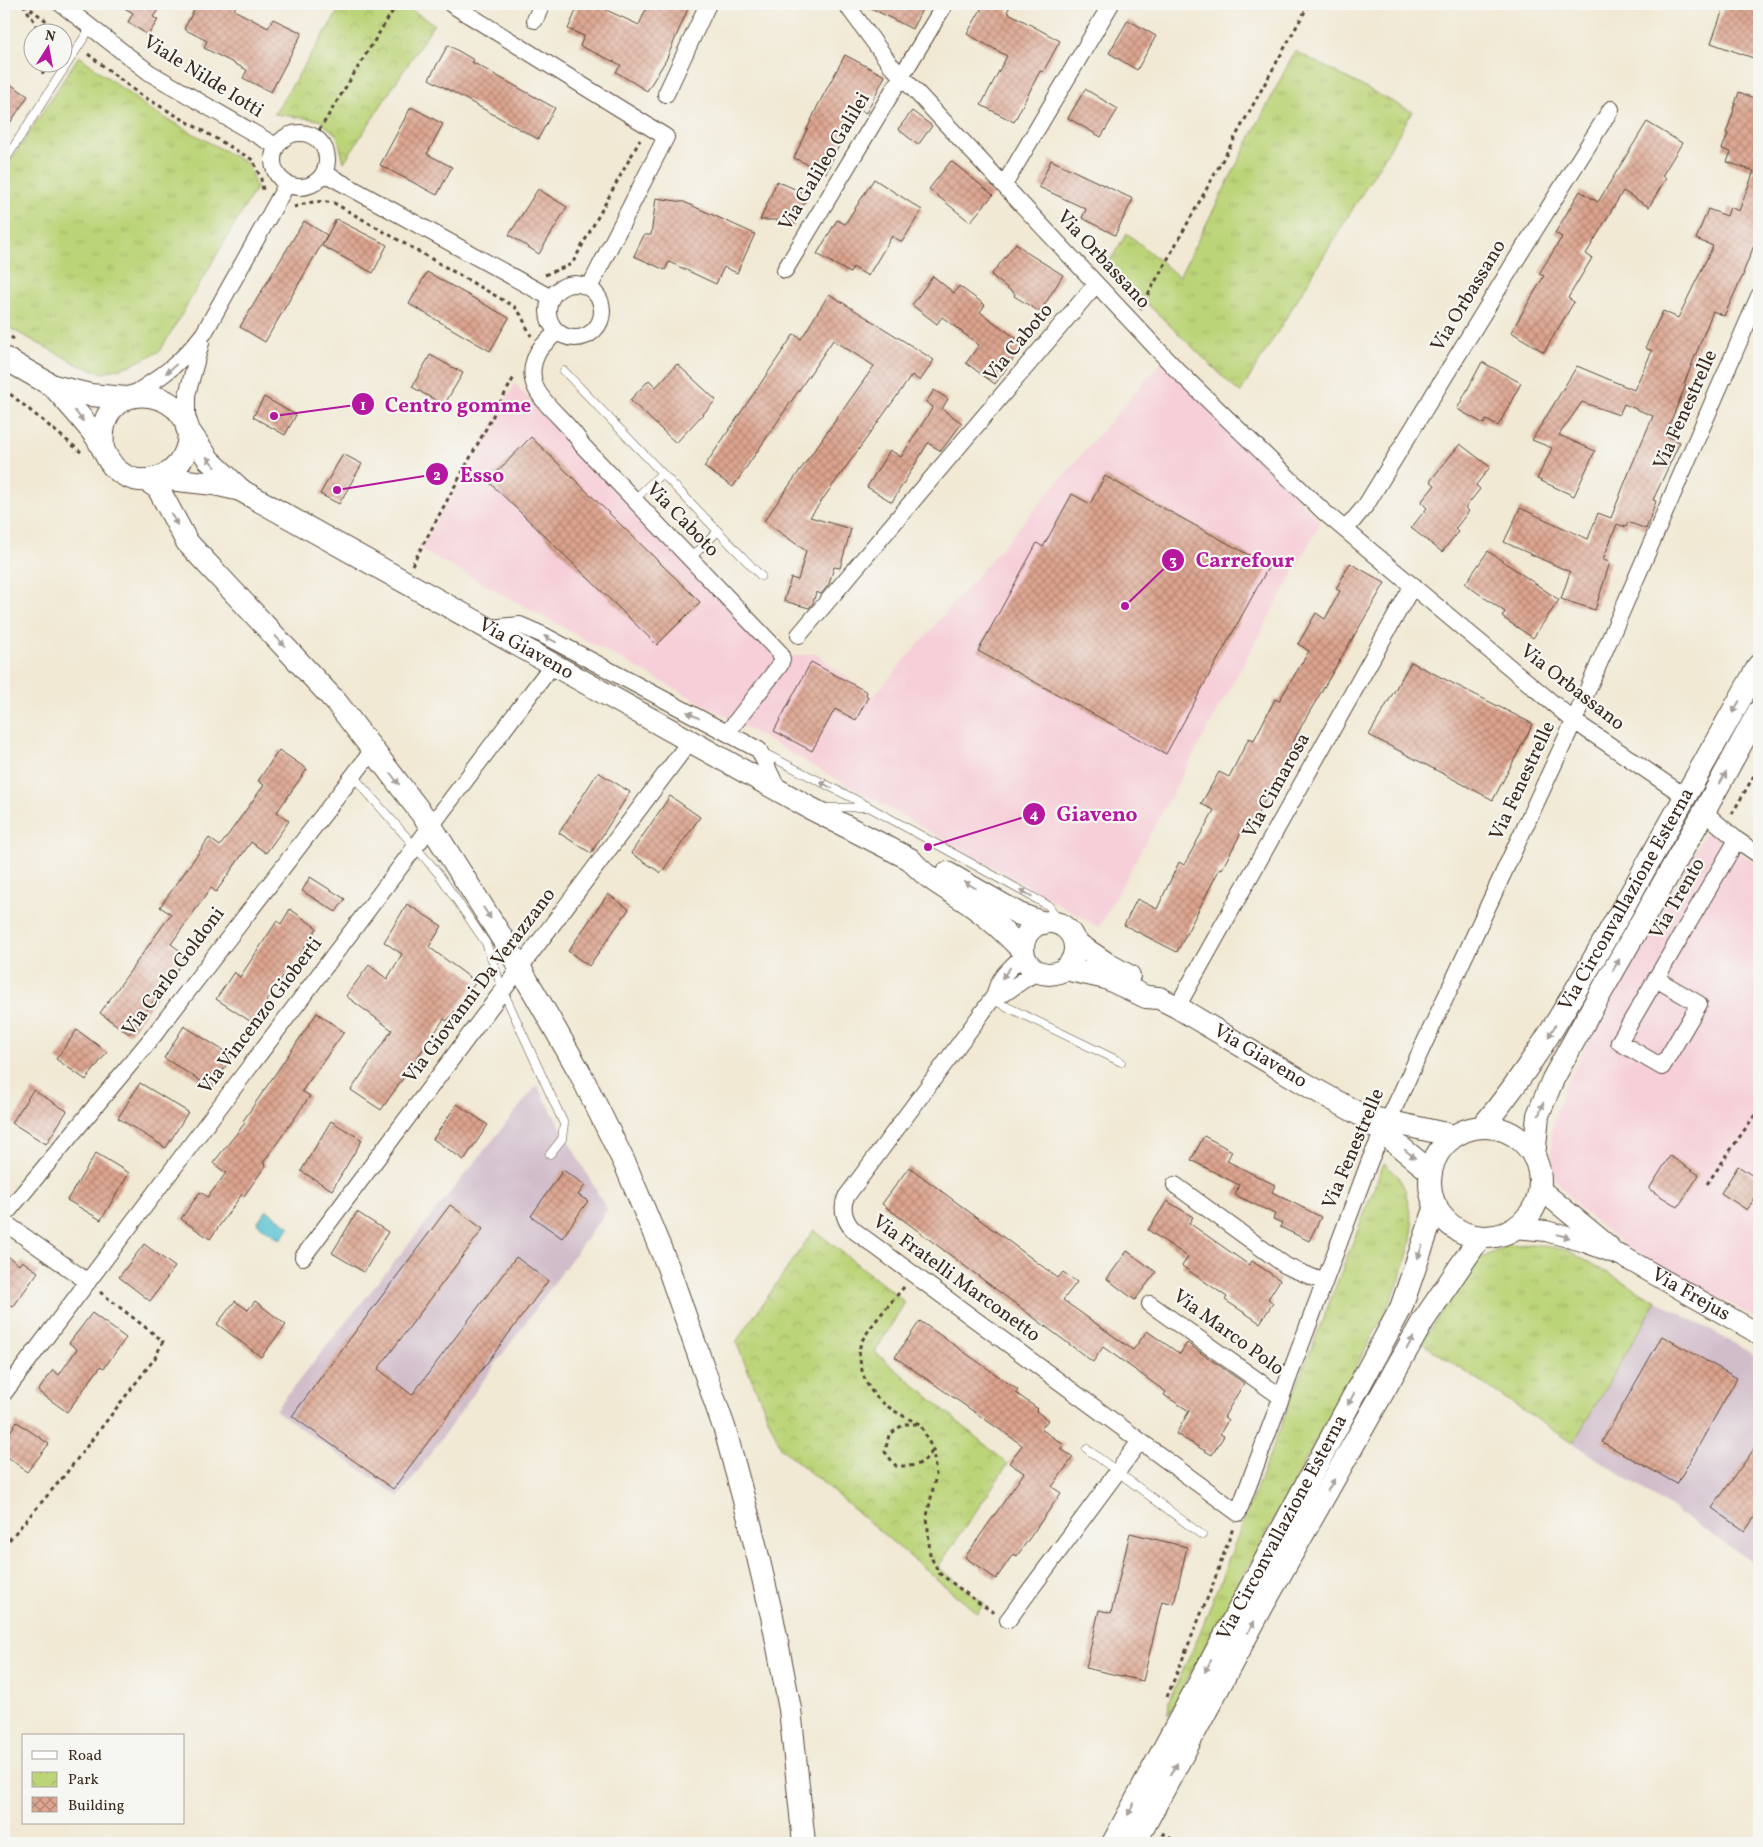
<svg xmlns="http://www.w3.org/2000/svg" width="1763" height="1847" font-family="Vollkorn,serif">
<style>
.built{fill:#f6cfd8}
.industrial{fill:#d1bdca}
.grass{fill:url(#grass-tufts);stroke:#7c7f4b}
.park{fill:url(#park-crowns);stroke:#7c7f4b}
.water{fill:#57c2d2;stroke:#497678}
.building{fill:url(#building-cross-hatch)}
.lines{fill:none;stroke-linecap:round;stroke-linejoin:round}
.service-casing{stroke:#564739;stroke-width:9}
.minor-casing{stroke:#564739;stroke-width:18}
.tertiary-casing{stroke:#564739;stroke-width:22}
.secondary-casing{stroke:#564739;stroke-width:24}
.path{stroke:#564739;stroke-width:3;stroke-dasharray:4 4;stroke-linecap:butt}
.service{stroke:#fff;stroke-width:8}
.minor{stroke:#fff;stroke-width:16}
.tertiary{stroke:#fff;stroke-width:20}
.secondary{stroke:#fff;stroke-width:22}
.oneway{fill:#a79f9a}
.labels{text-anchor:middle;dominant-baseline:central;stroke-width:4.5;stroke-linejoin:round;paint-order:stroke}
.street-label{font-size:20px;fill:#3b2a1e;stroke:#f6f6f2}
.leader{fill:none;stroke:#b5179e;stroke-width:2}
.callout-dot{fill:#b5179e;stroke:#f6f6f2;stroke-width:2}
.mark-label{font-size:15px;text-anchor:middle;font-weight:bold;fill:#fff}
.callout-label{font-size:21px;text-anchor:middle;font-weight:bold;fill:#b5179e;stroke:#f6f6f2;stroke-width:4.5;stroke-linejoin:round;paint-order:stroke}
</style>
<defs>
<pattern id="grass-tufts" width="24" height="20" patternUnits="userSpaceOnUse" patternTransform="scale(1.25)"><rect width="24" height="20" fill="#bcd478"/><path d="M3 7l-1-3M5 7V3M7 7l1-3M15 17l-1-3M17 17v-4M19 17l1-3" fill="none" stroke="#a2b667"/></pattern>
<pattern id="park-crowns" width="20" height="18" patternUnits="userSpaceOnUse" patternTransform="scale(1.25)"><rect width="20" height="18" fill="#bcd478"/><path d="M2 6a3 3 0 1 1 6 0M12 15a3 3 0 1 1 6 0" fill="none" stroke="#a2b667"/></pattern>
<pattern id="building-cross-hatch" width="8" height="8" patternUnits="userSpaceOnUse" patternTransform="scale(1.25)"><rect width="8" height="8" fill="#dda48f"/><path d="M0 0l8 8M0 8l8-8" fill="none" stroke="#b48674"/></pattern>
</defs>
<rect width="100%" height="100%" fill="#f6f6f2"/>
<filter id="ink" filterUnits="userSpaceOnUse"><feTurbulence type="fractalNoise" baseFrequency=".02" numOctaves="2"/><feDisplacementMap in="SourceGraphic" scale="10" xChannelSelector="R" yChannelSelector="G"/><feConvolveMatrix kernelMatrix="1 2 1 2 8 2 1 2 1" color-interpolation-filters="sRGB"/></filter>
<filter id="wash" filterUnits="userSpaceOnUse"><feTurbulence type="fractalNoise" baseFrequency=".0096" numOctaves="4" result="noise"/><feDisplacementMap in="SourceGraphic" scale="20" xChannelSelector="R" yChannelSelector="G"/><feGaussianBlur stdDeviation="1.12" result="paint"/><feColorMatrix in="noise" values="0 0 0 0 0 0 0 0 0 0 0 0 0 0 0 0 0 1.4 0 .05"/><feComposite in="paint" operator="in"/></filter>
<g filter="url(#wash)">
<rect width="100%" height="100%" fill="#f1e9d4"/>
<path class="built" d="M1162,361L1321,522L1099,927L734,721L420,549L515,384L560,432L634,500L782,658L815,653L873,697Z
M1707,830L1759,866V1320L1626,1246L1581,1210L1555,1179L1551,1152L1553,1121L1564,1088L1601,1018Z"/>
<path class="industrial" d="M537,1085L607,1210L399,1497L275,1410Z
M1657,1301L1759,1357V1566L1573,1443Z"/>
<path class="grass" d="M1295,51L1412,112L1240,393L1107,265L1127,233L1179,277Z
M79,56L149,109L248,164L256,188L160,351L131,365L103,373L79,365L4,325V171Z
M1384,1163L1399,1177L1405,1190L1413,1226L1410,1246L1401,1277L1384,1315L1168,1716L1169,1700L1197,1640Z
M1532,1244L1567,1250L1657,1301L1573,1443L1422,1343L1446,1304L1480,1259L1506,1246Z"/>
<path class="park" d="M343,4H401L434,24L344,162L337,135L319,120L274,114Z
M814,1230L905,1302L875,1352L1008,1464L938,1567L985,1604L977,1613L781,1448L736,1342Z"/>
<path class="water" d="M267,1210L290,1227L280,1240L257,1223Z"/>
<g id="blocks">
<path class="building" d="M118,4H162L153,17L158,20L148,35L128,22L133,13Z
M197,4H237L234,10L268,28L273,19L302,33L271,92L243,78L247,70L204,48L207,41L184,29Z
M579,4H593L639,25L648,4H690L666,60L647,91L616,72L621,65L580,46L584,36L568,29Z
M863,4H925L912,29Z
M984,4H1011L1007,12L1060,41L1043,72L1040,71L1014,122L981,105L1007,56L967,34Z
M1725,4H1759V60L1711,43Z
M1128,20L1156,36L1137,70L1109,53Z
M448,45L474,60L472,62L555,108L538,139L429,79Z
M845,55L885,76L866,113L860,110L853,123L850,122L826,173L794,158L818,105Z
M4,80L28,96L4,132Z
M1085,89L1118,109L1101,137L1068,118Z
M1739,92L1759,100V233L1743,273H1744L1724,316L1713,311L1684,384L1686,385L1665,435L1680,442L1653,500L1656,501L1646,529L1628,522L1626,527L1617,524L1603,560L1610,562L1595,610L1561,599L1570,572L1504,542L1520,508L1588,539L1598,513L1611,518L1631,467L1653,416L1624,404L1619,415L1582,402L1559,435L1595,451L1574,496L1537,479L1552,448L1532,440L1577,366L1634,390L1652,351L1645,348L1663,311L1678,318L1713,246L1696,239L1708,209L1727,216L1730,207L1739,211L1754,171L1727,162L1731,152L1722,149L1728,134L1726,133L1734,110L1733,109Z
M411,107L443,124L427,154L452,167L437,195L380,165Z
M912,111L932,126L918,145L898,129Z
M1647,122L1682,143L1662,176L1666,178L1649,207L1623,191L1586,254L1592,258L1568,298L1574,302L1544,352L1511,332L1544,276L1539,274L1562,237L1555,233L1580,191L1598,202Z
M1051,160L1133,199L1115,235L1082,218L1086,209L1039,187Z
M951,161L993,195L970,222L929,189Z
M874,179L922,210L902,242L892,236L868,276L853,267L850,273L817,254L837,220L845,224Z
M777,181L808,195L793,227L779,220H760Z
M538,189L567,207L539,254L509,235Z
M656,198L684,202L755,234L737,273L724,267L716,284L669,262L665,270L634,256L644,235H651Z
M336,219L387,245L373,273L322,246Z
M304,221L327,235L265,342L240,327Z
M1016,243L1029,254L1063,275L1040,312L1014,296L1015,294L991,275Z
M427,272L509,318L490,351L409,304Z
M933,276L954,293L959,286L985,305L980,312L1024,344L995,384L966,363L979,345L942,317L937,324L912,305Z
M829,294L934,360L920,381L912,375L810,517L851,529L840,568L834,567L829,584L821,594L816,592L813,603L809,608L784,601L791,578L798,580L806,551L764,521L874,366L833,340L733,487L704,467L794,334L801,339Z
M430,355L463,373L444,405L412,387Z
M1482,362L1521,383L1498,426L1486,420L1484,424L1457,409Z
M677,364L716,400L676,443L630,400L649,380L656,387Z
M934,390L948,399L942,409L962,423L941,451L928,443L892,502L867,487L890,450L901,457L933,407L926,402Z
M264,397L296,415L285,435L253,417Z
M531,437L700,602L657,645L488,481Z
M1460,444L1490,467L1476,485L1480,489L1465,508L1469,511L1455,529L1458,532L1442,552L1411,528L1427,508L1421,502L1435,485L1430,481Z
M343,454L362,464L339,504L320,494Z
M1105,476L1269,566L1166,754L978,651L1037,543L1043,547L1072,494L1090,504Z
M1488,551L1559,600L1533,638L1502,617L1505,612L1465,584Z
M1350,563L1385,583L1303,723L1286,757L1288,758L1249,830L1244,827L1222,869L1220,868L1177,952L1124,925L1137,899L1157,909L1179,862L1184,865L1214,810L1201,804L1219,772L1229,777L1249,738L1254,740L1275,699L1279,701L1309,651L1298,644L1316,613L1325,619L1340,591L1336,589Z
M811,662L867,692L866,695L868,697L856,720L835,709L812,751L774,731Z
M1411,662L1533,724L1493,800L1369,735Z
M279,750L307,769L277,812L289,821L266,853L251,842L216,892L211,888L171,944L187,956L129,1034L100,1013L171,914L160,907L209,838L220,846L264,785L258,781Z
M598,772L630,792L591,853L559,833Z
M670,796L700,817L661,873L631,853Z
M310,877L345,899L336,912L302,891Z
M608,894L629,909L589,966L568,951Z
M407,904L442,926L429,947L476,982L447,1021L444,1019L381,1110L351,1090L392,1030L346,996L369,965L387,979L402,954L384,942Z
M290,909L317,928L285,977L283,976L253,1023L216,999L234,972L240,977L277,921L281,924Z
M317,1013L344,1032L302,1091L310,1096L263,1163L266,1165L244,1196L242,1194L210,1239L181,1219L200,1192L208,1197L226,1173L213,1163L245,1123L243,1121Z
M184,1026L232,1056L212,1088L164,1058Z
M77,1030L107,1052L86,1080L56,1059Z
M140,1083L188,1112L166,1148L118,1118Z
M33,1090L67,1111L46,1144L12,1123Z
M457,1104L488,1125L464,1160L433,1139Z
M331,1121L362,1140L332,1190L301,1171Z
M1204,1136L1232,1151L1227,1161L1275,1185L1272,1192L1321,1217L1309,1241L1280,1227L1282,1223L1273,1219L1275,1214L1235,1195L1239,1185L1191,1160Z
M96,1153L129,1173L101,1220L67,1200Z
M1670,1156L1699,1175L1678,1207L1649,1189Z
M1738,1166L1759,1180V1192L1747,1210L1721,1193Z
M909,1167L1058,1278L1063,1272L1077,1282L1063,1300L1133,1350L1147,1331L1180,1354L1187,1343L1244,1383L1224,1417L1228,1420L1220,1434L1224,1436L1212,1455L1176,1434L1189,1411L1164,1395L1166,1392L1103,1347L1093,1362L882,1204Z
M563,1170L585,1185L578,1195L588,1201L562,1238L531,1216Z
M1167,1201L1193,1217L1189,1223L1249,1265L1252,1261L1280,1280L1268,1299L1273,1303L1260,1323L1225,1300L1227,1297L1182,1266L1188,1257L1148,1230Z
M450,1205L483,1229L378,1369L412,1395L516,1257L548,1281L393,1489L292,1416Z
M357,1212L388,1232L364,1272L332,1253Z
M144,1244L175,1267L150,1301L119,1277Z
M1127,1251L1156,1272L1135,1300L1107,1279Z
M4,1253L19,1265L22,1261L38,1272L13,1307L4,1300Z
M235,1301L248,1310L255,1301L286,1325L261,1357L217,1324Z
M92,1313L126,1338L104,1368L101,1366L67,1412L38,1391L53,1370L59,1375L77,1349L69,1343Z
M920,1321L1018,1390L1016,1393L1038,1409L1036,1411L1048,1420L1041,1429L1064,1445L1061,1449L1073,1457L1052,1487L1061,1493L1017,1556L1013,1554L996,1579L965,1557L1024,1473L1009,1463L1022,1445L895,1357Z
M1662,1336L1737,1378L1677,1484L1602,1442Z
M17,1422L49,1444L27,1472L4,1454V1440Z
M1759,1442V1511L1745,1531L1712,1508Z
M1130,1533L1187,1547L1174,1604L1162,1601L1143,1681L1086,1668L1099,1610L1111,1613Z"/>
</g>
</g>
<g filter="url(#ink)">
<use href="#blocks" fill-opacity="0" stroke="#564739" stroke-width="1"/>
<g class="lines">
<g class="service-casing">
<path id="service" d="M5,160L91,27
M564,371L761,576
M634,500L662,473
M690,559L718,531
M762,752L868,806
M353,776L438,873L486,943L503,991L564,1124L562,1139L550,1154
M824,808L869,807L1049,906L1061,925
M991,999L1121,1062
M1087,1449L1202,1535"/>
</g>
<g class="minor-casing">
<path id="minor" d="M61,4L150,73L276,146
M451,4L666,137L589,288
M846,4L890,64L1177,370L1324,512L1574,721L1686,797
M535,20L542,4
M666,94L708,4
M273 160a27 27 0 1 1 54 0a27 27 0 1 1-54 0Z
M324,173L551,298
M1004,185L1111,4
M785,270L945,4
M548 311a27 27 0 1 1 54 0a27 27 0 1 1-54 0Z
M557,332C551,338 542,345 538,352C516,394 564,412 582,445L780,653L782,659L780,665L727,733
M131,396C163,376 181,363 204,333L287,184
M187,426V395L201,343
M1346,529L1366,505L1514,263L1611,109
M489,628L520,625L543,635L759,750L778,790
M799,635L1096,284
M1704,812L1737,840L1759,855
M1038,972L1025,979L1005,993L995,995L974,1024L846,1197C840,1210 846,1224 856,1232L1238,1513L1370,1160L1574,721L1759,296
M1656,979L1699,1004L1662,1067L1619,1042L1737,840
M995,995C997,978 1012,966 1024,955
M1177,1007L1413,585
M1175,1185L1286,1266L1324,1282
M4,1216L151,1039L373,750
M4,1222L88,1282
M303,1257L690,741
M1150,1304L1281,1397
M4,1393L553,664
M1008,1620L1140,1441"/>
</g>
<g class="tertiary-casing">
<g id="tertiary">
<path d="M1540,1189L1609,1246"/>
<path id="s1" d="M1515,1228L1546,1231L1582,1241L1622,1256L1759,1334"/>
</g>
</g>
<g class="secondary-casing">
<g id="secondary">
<path d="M4,358L53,386L90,395L127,398"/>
<path d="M53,386C68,403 84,420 97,438C104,449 107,462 117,470C139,489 172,480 184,455C213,393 95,363 103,448"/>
<path id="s2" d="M187,428L209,460L242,491L810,808L910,859C927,880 952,891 974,907C992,920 1008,935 1023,951"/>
<path d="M159,478L214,484L241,490"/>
<path d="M146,480L158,488L187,542L337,703L431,826L504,941L542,1006L579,1071L626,1166L668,1267L725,1430L749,1519L772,1616L790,1709L804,1843"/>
<path d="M947,873L1019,914L1044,923"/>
<circle cx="1049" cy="948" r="26"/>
<path d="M1075,942L1109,965L1129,976"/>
<path id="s3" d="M1065,969L1106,978L1146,997L1159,998L1177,1007L1314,1089L1361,1115L1431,1172"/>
<path d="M1368,1117L1455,1136"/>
<path id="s4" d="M1482,1127C1536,1063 1575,992 1616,920C1664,835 1712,750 1759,665"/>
<circle cx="1485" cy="1182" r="55"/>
<path d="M1534,1157L1538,1115L1553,1079L1591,1010L1704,812L1759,711"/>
<path id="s5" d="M1113,1843L1401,1308L1436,1206"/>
<path d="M1135,1843L1263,1605L1423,1321L1480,1237"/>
</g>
</g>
<path class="path" d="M23,4L34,21L38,32
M24,4L61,32
M62,34L69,39
M88,54L139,94L253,160L261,179L263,190
M43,62V77
M315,137L397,4
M294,207C308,202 319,200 334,203L515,307L521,315L531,336
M545,275L572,264L640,140
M1140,309L1309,4
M4,333L14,339
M4,389L81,452
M412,565L514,377
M1732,814L1759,767
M1707,1184L1759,1109
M904,1287C891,1303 874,1321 863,1339C858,1347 859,1356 861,1365C866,1398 892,1411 920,1424L933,1450L936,1475L927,1516L930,1555L939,1573L979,1603L995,1613
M917,1424H904L889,1435L885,1452L896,1466C916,1466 921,1467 933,1450
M4,1546L64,1476L155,1358L163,1341L100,1292
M1167,1697L1212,1587L1233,1528
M1162,1833L1178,1843"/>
<use href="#service" class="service"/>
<use href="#minor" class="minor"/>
<use href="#tertiary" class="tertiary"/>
<use href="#secondary" class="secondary"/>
</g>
<defs><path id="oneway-solid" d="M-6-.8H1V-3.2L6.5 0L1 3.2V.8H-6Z" transform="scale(1.25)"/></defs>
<g class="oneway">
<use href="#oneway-solid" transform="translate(171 369) rotate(139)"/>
<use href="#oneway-solid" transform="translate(79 416) rotate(51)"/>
<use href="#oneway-solid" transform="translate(211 462) rotate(-131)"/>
<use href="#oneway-solid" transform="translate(174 519) rotate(62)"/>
<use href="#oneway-solid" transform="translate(550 639) rotate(-152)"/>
<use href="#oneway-solid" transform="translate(280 641) rotate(47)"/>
<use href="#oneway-solid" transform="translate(1736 707) rotate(119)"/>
<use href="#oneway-solid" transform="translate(693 715) rotate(-152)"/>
<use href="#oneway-solid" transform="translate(1723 778) rotate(-61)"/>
<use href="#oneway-solid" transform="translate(395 779) rotate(53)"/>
<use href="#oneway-solid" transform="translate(826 785) rotate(-152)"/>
<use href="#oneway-solid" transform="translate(970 885) rotate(-150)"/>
<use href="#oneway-solid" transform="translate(1026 893) rotate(-151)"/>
<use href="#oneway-solid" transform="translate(487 913) rotate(57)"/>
<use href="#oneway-solid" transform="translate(1616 965) rotate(-60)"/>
<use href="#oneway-solid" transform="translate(1006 973) rotate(128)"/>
<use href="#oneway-solid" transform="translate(1552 1031) rotate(121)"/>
<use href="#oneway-solid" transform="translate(1541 1109) rotate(-70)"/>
<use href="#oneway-solid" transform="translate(1410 1154) rotate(39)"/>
<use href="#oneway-solid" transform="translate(1563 1236) rotate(15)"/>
<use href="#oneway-solid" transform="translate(1420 1252) rotate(109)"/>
<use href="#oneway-solid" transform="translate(1410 1343) rotate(-61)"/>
<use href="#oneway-solid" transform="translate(1351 1399) rotate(118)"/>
<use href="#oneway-solid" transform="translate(1331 1485) rotate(-61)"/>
<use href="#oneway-solid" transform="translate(1251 1627) rotate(-61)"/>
<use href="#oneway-solid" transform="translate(1208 1666) rotate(118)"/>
<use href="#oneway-solid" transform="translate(1174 1769) rotate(-61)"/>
<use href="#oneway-solid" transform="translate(1131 1809) rotate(118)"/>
</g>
</g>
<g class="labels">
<g class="street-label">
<text transform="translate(203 77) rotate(32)">Viale Nilde Iotti</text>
<text transform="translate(825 162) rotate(-59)">Via Galileo Galilei</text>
<text transform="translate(1103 260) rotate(47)">Via Orbassano</text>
<text transform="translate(1469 296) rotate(-59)">Via Orbassano</text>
<text transform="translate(1019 343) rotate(-50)">Via Caboto</text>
<text transform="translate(1686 410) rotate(-66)">Via Fenestrelle</text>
<text transform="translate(682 520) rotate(46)">Via Caboto</text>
<text stroke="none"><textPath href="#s2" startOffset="409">Via Giaveno</textPath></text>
<text transform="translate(1572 688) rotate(38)">Via Orbassano</text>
<text transform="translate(1523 781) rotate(-65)">Via Fenestrelle</text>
<text transform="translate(1277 786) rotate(-61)">Via Cimarosa</text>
<text transform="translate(1678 899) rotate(-60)">Via Trento</text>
<text stroke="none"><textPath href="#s4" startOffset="270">Via Circonvallazione Esterna</textPath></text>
<text transform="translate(174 972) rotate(-53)">Via Carlo Goldoni</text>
<text transform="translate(480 986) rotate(-53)">Via Giovanni Da Verazzano</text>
<text transform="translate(261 1016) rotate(-53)">Via Vincenzo Gioberti</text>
<text stroke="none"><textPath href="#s3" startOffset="216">Via Giaveno</textPath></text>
<text transform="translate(1354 1149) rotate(-67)">Via Fenestrelle</text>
<text transform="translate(956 1279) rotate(36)">Via Fratelli Marconetto</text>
<text stroke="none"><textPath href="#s1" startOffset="190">Via Frejus</textPath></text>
<text transform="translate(1228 1333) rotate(36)">Via Marco Polo</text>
<text stroke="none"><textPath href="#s5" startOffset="358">Via Circonvallazione Esterna</textPath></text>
</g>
</g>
<path class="leader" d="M274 416L363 404M337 490L437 474M1125 606L1173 560M928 847L1034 814"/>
<g class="callout-dot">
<circle cx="274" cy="416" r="5"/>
<circle cx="337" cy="490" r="5"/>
<circle cx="1125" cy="606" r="5"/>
<circle cx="928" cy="847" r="5"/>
<circle cx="363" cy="404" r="12"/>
<circle cx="437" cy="474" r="12"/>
<circle cx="1173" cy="560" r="12"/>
<circle cx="1034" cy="814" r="12"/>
</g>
<g class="mark-label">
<text x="363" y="410">1</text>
<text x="437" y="480">2</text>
<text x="1173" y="565">3</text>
<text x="1034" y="819">4</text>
</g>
<g class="callout-label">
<text x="458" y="412">Centro gomme</text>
<text x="482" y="482">Esso</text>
<text x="1245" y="567">Carrefour</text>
<text x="1097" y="821">Giaveno</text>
</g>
<rect width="1763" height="1847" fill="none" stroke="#f6f6f2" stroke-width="20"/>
<rect x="22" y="1734" width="162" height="90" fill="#f6f6f2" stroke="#aba49d"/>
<rect x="32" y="1751" width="25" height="8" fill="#ffffff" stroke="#aba49d"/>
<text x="68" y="1760" font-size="15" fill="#3b2a1e">Road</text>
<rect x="32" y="1772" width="25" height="15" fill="url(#park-crowns)" stroke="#aba49d"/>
<text x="68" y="1784" font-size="15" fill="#3b2a1e">Park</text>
<rect x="32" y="1797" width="25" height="15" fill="url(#building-cross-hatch)" stroke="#aba49d"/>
<text x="68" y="1810" font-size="15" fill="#3b2a1e">Building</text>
<g transform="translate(48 48) rotate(11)"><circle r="24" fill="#f6f6f2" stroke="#aba49d"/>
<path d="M0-4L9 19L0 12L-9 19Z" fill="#b5179e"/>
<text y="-8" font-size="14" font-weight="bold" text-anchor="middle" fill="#3b2a1e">N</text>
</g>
</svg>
